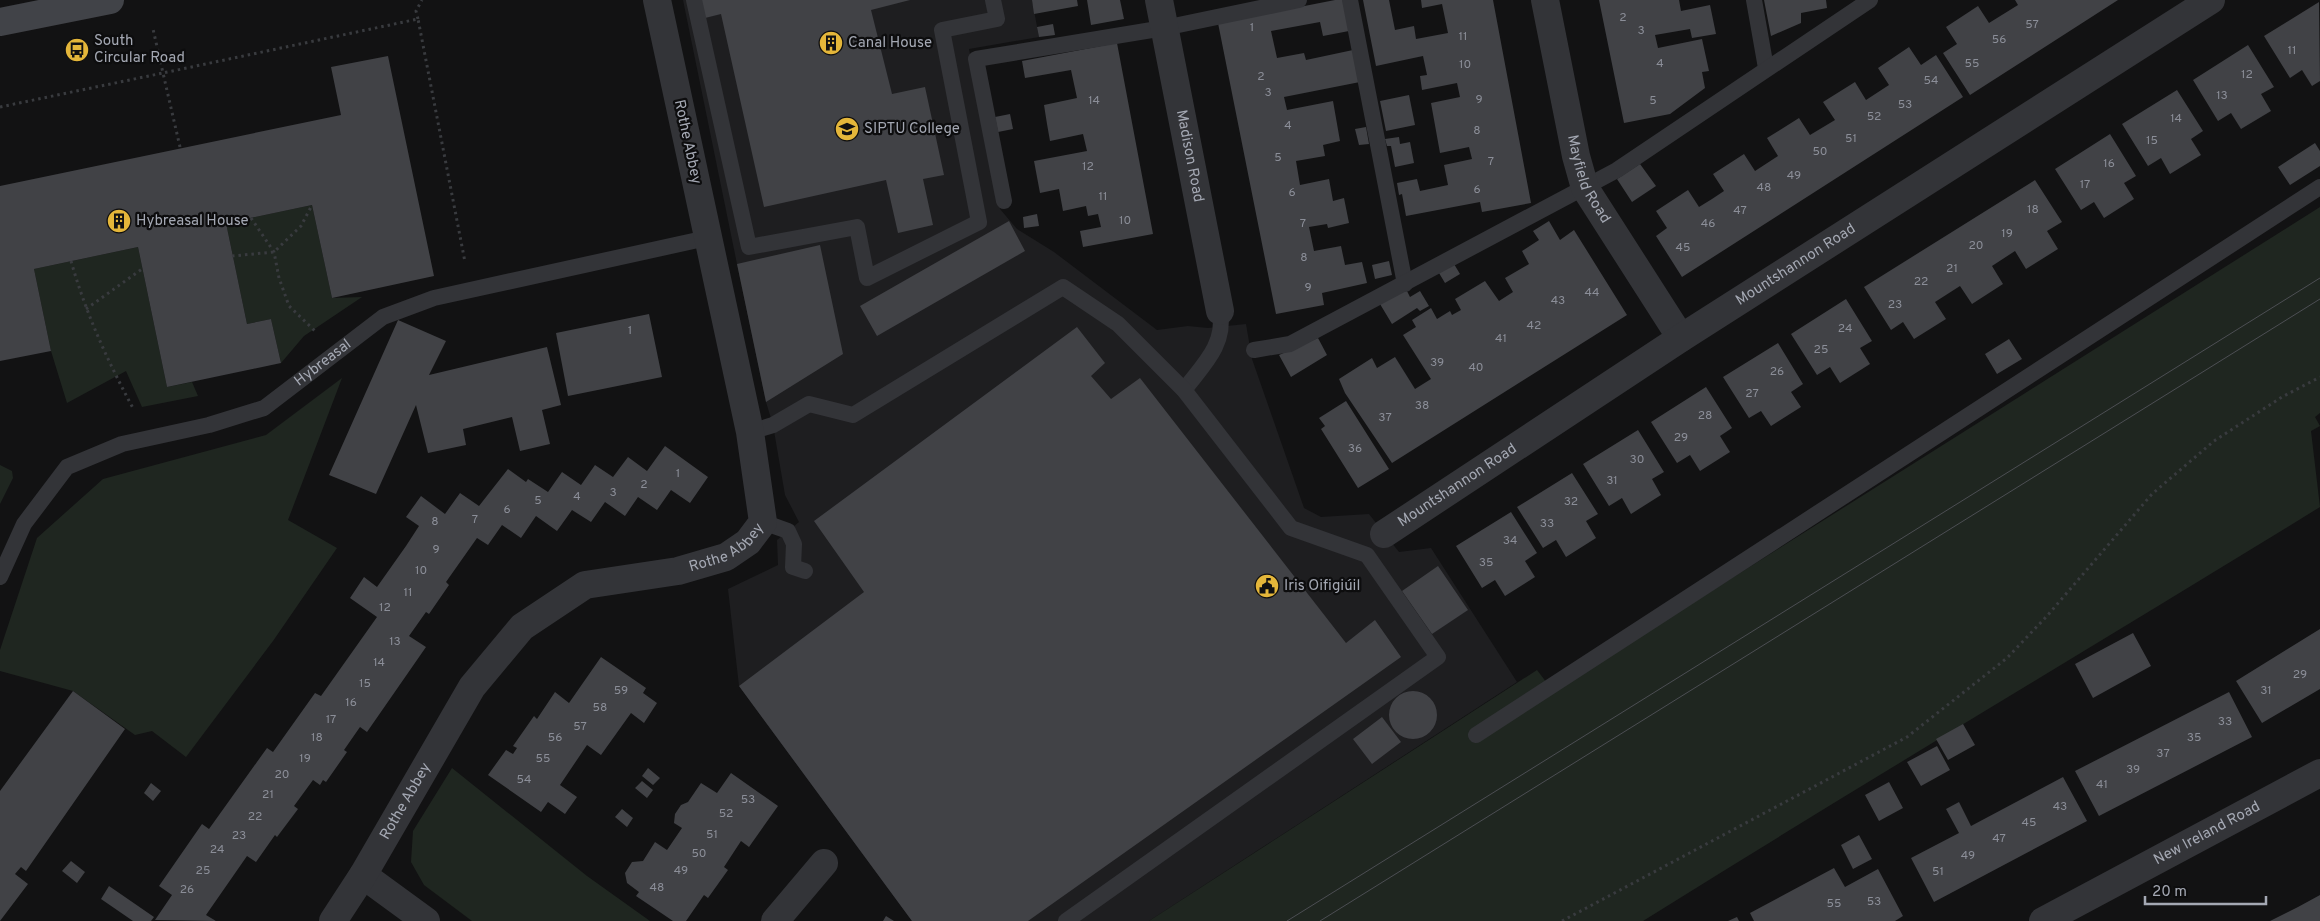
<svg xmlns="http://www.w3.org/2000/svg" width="2320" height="921" font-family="Overpass,sans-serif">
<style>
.built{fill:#1e1e20}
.green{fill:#1f2620}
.building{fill:#414246}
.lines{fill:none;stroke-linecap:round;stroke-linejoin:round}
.path{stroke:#393b3f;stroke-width:3;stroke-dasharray:2.5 4;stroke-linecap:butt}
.service{stroke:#333438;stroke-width:16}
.minor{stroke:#333438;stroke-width:28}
.secondary{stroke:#414348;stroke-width:28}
.tram{stroke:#4c4e53;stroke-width:1}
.labels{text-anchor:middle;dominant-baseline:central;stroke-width:4.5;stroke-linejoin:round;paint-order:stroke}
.number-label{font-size:12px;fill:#8b8e98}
.poi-label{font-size:15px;fill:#a4a8b3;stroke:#0d0d0e;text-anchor:start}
.street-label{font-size:15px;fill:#a4a8b3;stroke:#0d0d0e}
</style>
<rect width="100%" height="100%" fill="#121213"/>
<path class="built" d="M683,0H1032L1039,37L969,49L1000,209L1017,229L1054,252L1157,330L1188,326L1208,328L1246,324L1252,359L1304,508L1321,517L1369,514L1399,552L1431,548L1517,682L1149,921H912L739,686L728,589L778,565L777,540L799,522L785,495L773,425L766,402L737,264Z"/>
<path class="green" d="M312,205L332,298L362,297L304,336L281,363L271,319L247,324L226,223Z
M2320,207V413L2315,417L2320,426L2311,431L2320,507C2107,638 1892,766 1680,898L1643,921H1149L1537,670L1553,691Z
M138,247L167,387L192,382L198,396L142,407L126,371L67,403L51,351L34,269Z
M342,378L288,520L337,548L273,641L186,757L152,731L135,735L73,691L0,671V650L37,538L103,479L266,435Z
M0,465L12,471L13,478L0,504Z
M452,768L587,876L650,921H472L424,885L411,862L413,831Z"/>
<path class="building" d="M701,0H910L871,10L892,94L925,87L944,175L923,179L933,225L898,233L886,180L764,207L721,14L705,18Z
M1032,0H1077L1078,6L1034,14Z
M1087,0H1120L1124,19L1091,25Z
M1335,0H1343L1349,31L1323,36L1320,22L1271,31L1277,58L1304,53L1306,60L1353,50L1360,82L1284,97L1287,110L1333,101L1340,141L1323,145L1325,156L1296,161L1300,185L1329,179L1333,201L1344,198L1349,223L1328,228L1327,224L1309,227L1314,251L1341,246L1345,265L1362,262L1367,283L1322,293L1324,305L1276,314L1218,23Z
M1363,0H1389L1395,30L1414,26L1416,39L1448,33L1442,4L1422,8L1421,0H1493L1531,203L1482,212L1480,202L1406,216L1402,194L1399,195L1397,183L1417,179L1420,191L1448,185L1444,165L1472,159L1469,147L1440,153L1431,103L1460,97L1457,83L1422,90L1420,76L1427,75L1423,56L1376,66Z
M1599,0H1679L1681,11L1710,5L1716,34L1692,38L1690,29L1655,35L1658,48L1702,39L1709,71L1702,72L1705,88L1670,114L1624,123Z
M1764,0H1826L1827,8L1801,13V23L1771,36Z
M2015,0H2118L1970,95L1943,53L1957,44L1946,27L1978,6L1989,23L2018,5Z
M2319,2L2320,81L2312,86L2302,70L2290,78L2264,36Z
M1053,24L1055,35L1039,37L1037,27Z
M1117,43L1153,234L1083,247L1080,231L1101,227L1098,214L1088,216L1086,206L1063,211L1059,189L1040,193L1034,161L1087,151L1083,134L1050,141L1047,124L1044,105L1077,98L1071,70L1025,78L1022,61Z
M2248,45L2274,87L2261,94L2271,111L2241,129L2231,113L2218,121L2193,80Z
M1909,47L1921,65L1936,55L1963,97L1682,277L1656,236L1667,228L1656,211L1688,190L1699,207L1712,199L1724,191L1713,174L1744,154L1755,171L1778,156L1767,138L1799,118L1810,135L1835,120L1823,102L1855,82L1866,100L1889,85L1878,68Z
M388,56L434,276L332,298L312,205L226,223L247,324L271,319L281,363L167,387L138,247L34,269L51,351L0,361V186L341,115L331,67Z
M2177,90L2203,131L2191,139L2201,155L2170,174L2161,158L2148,166L2122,124Z
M1409,95L1415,125L1386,131L1380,101Z
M1010,114L1013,129L998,132L995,117Z
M1366,127L1369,144L1359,145L1355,129Z
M2110,134L2136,176L2124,183L2134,199L2104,218L2094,202L2081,210L2055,169Z
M1399,137L1400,144L1410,142L1414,163L1395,167L1391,146H1387L1385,139Z
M2315,143L2320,151V166L2290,185L2278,167Z
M1640,164L1656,186L1632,202L1617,179Z
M2035,180L2062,222L2047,231L2058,249L2026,269L2015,251L1992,266L2003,284L1972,304L1960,286L1935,302L1946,319L1914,339L1903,322L1891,330L1864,287Z
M1037,214L1039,226L1024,228L1023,217Z
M1009,221L1025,251L877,336L860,306Z
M1549,221L1560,240L1574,230L1627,315L1392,463L1345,393L1339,379L1372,358L1377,368L1395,357L1415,389L1431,379L1403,335L1416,327L1412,320L1431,308L1437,319L1450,311L1452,315L1461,310L1455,299L1485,281L1499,301L1513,292L1505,278L1529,264L1522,251L1539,240L1533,231Z
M820,245L843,354L766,402L737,264Z
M1389,261L1392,275L1375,279L1372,265Z
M1454,264L1460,274L1445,283L1439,273Z
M1406,289L1410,297L1420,291L1429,306L1420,311L1417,308L1392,324L1380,304Z
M1846,299L1872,341L1860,348L1870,364L1840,383L1830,367L1817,375L1791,334Z
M649,314L662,377L568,396L556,333Z
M398,320L446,341L429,375L547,347L561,405L542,410L550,444L520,451L512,417L463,429L466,445L428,453L416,405L376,494L329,475Z
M1077,327L1105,363L1091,376L1111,399L1140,378L1346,643L1375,620L1401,657L1028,921H912L739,686L864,592L814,521Z
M1318,338L1327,355L1291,377L1279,355Z
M2009,339L2022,359L1997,374L1985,354Z
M1778,343L1803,384L1791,392L1801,407L1771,426L1761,411L1749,418L1723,377Z
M1706,387L1732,428L1720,436L1730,452L1700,471L1690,455L1677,463L1651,422Z
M1346,401L1389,469L1358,488L1321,429L1325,426L1319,418Z
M1638,430L1664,472L1652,479L1661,495L1631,514L1622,498L1609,506L1583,464Z
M665,446L708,477L690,503L671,490L657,510L638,497L625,516L605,502L591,522L572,510L557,531L536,516L521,538L502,525L488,545L477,538L446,582L449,585L429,614L426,612L409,636L426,647L367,732L360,727L344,750L347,752L326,782L323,780L320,785L313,780L294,806L298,809L277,837L275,835L256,862L247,856L206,915L216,921L155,920L172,895L159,886L202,824L209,829L267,748L273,752L315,693L321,696L377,617L350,598L364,577L377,587L406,546L419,526L406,517L421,496L445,514L460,493L479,506L508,469L526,482L528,479L548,492L562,472L581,485L595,465L613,477L628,457L647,471Z
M1572,473L1598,514L1586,521L1596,538L1566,557L1556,540L1543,548L1517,507Z
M1511,512L1537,553L1525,561L1535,577L1505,596L1495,580L1482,588L1456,546Z
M1438,566L1468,610L1432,634L1402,591Z
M2320,629V689L2262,723L2236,681Z
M2133,633L2151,666L2093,698L2075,664Z
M601,657L646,688L643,693L657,703L644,723L631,713L601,755L587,745L560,785L577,797L565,814L548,802L541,812L488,775L506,750L513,754L517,748L513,746L534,716L537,719L555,692L569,703Z
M1389 715a24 24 0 1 1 48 0a24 24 0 1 1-48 0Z
M73,691L125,729L26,871L21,867L15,874L28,884L0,921V791Z
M2229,692L2252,737L2099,816L2075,771Z
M1382,717L1401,742L1372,764L1353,739Z
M1963,724L1975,745L1948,760L1936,739Z
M1937,746L1950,770L1921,786L1907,762Z
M648,768L660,778L653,785L642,776Z
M731,773L778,806L749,847L741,841L724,867L728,870L708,898L704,895L686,921H673L636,896L639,892L627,883L625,873L632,862L643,861L655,842L667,850L682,828L674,823L675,814L681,805L688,802L701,783L717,793Z
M2063,777L2087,821L1934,902L1911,858L1959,833L1946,809L1959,802L1971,826Z
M642,781L653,790L647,798L635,788Z
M1889,782L1903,808L1879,821L1865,795Z
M151,783L161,791L153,801L144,793Z
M622,809L633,818L627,827L615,817Z
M1859,835L1872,859L1853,869L1841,845Z
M71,861L85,872L77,883L62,871Z
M1834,868L1845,887L1878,869L1903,916L1895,921H1754L1750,913Z
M109,886L154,917L151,921H133L101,899Z
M2320,895V921H2270L2298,907Z
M886,916L894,921H883Z
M1737,917L1739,921H1728Z"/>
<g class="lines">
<path class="path" d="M418,19L416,11L422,0
M0,107L163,73L153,29
M180,147L163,73L418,19L465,262
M251,218L274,252L279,278L289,306L316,332
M232,256L274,252L301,226L312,205
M71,261C86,314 108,362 134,410
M86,309L142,269
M1562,921L1907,737L2007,658L2047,616L2152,494L2214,441L2282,397L2320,377"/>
<g class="service">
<path d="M694,0L749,247L857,227L867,278L979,222L942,30L997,19L993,0"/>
<path d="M1350,0L1405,284"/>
<path d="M1754,0L1766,68"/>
<path d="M1004,201L976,59L1164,28L1299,0"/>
<path d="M1254,350L1290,344L1617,170L1870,0"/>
<path d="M1184,390C1203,365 1226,345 1220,311"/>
<path d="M750,432L773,425L809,404L853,415L1063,287L1118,324L1184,390L1291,528L1367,555L1438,657L1066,921"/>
<path d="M763,522L788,531L794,544L793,567L805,571"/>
<path id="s1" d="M0,577L24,524L67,467L122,444L209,425L264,408L383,317L434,298L707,238"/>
<path d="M1476,735L2320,187"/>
</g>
<g class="minor">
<path id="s2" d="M1159,0L1220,311"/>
<path id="s3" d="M1545,0L1576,156L1585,188L1681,338"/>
<path id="s4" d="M1384,534L1681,338L2211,0"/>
<path d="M363,875L426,921"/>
<path id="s5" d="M333,921L363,875L472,687L522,627L585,585L678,571L726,557L748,542L763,522L750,432L657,0"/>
<path d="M775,921L824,863"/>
<path id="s6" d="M2043,921L2320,773"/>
</g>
<path class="secondary" d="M0,22L110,0"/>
<path class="tram" d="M1287,921L2320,278
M1320,921L2320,299"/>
</g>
<defs>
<g id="building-disc" transform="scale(1.25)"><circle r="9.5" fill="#e4b63a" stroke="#0d0d0e"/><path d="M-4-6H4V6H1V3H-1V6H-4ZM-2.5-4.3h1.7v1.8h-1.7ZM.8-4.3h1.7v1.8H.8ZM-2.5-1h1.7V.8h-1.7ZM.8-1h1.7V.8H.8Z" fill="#111"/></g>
<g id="bus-disc" transform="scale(1.25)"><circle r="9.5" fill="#e4b63a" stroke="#0d0d0e"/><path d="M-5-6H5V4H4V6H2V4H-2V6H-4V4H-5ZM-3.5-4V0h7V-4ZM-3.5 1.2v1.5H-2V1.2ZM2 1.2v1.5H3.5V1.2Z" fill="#111"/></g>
<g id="university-disc" transform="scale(1.25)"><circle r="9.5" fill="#e4b63a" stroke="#0d0d0e"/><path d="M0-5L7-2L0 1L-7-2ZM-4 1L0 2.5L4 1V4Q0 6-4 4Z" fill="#111"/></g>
<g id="civic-disc" transform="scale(1.25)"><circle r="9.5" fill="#e4b63a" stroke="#0d0d0e"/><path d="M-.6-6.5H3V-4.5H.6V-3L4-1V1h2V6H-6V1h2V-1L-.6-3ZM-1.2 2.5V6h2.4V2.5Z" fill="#111"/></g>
</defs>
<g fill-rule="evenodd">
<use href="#building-disc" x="831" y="43"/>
<use href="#bus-disc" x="77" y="50"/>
<use href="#university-disc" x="847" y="129"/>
<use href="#building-disc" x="119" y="221"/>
<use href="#civic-disc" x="1267" y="586"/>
</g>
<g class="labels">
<g class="number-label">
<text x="1623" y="18">2</text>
<text x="2032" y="25">57</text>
<text x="1252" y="28">1</text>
<text x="1641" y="31">3</text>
<text x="1463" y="37">11</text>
<text x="1999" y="40">56</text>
<text x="2292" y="51">11</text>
<text x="1660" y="64">4</text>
<text x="1972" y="64">55</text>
<text x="1465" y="65">10</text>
<text x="2247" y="75">12</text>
<text x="1261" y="77">2</text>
<text x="1931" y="81">54</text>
<text x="1268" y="93">3</text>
<text x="2222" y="96">13</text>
<text x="1479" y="100">9</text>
<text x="1094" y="101">14</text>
<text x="1653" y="101">5</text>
<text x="1905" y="105">53</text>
<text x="1874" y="117">52</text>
<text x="2176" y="119">14</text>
<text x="1288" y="126">4</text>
<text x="1477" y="131">8</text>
<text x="1851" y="139">51</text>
<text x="2152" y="141">15</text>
<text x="1820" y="152">50</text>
<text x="1278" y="158">5</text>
<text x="1491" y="162">7</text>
<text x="2109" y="164">16</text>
<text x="1088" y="167">12</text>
<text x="1794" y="176">49</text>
<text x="2085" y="185">17</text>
<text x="1764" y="188">48</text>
<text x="1477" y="190">6</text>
<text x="1292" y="193">6</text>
<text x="1103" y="197">11</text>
<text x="2033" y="210">18</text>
<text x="1740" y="211">47</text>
<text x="1125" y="221">10</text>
<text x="1303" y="224">7</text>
<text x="1708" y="224">46</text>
<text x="2007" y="234">19</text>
<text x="1976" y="246">20</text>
<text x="1683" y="248">45</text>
<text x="1304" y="258">8</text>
<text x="1952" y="269">21</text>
<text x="1921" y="282">22</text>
<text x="1308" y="288">9</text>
<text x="1592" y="293">44</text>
<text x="1558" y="301">43</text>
<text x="1895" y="305">23</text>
<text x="1534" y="326">42</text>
<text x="1845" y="329">24</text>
<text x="630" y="331">1</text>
<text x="1501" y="339">41</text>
<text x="1821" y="350">25</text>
<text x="1437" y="363">39</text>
<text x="1476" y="368">40</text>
<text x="1777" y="372">26</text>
<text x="1752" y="394">27</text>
<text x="1422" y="406">38</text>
<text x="1705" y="416">28</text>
<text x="1385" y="418">37</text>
<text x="1681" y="438">29</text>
<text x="1355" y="449">36</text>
<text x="1637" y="460">30</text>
<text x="678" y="474">1</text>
<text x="1612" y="481">31</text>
<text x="644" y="485">2</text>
<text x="613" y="493">3</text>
<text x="577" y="497">4</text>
<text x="538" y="501">5</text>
<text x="1571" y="502">32</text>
<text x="507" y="510">6</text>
<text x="475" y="520">7</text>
<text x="435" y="522">8</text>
<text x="1547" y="524">33</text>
<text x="1510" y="541">34</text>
<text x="436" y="550">9</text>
<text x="1486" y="563">35</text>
<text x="421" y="571">10</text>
<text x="408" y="593">11</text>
<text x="385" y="608">12</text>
<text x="395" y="642">13</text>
<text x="379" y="663">14</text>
<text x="2300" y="675">29</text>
<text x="365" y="684">15</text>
<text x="621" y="691">59</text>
<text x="2266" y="691">31</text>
<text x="351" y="703">16</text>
<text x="600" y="708">58</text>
<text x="331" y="720">17</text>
<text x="2225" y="722">33</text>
<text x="580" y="727">57</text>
<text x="317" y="738">18</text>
<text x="555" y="738">56</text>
<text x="2194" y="738">35</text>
<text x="2163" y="754">37</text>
<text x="305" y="759">19</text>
<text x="543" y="759">55</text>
<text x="2133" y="770">39</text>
<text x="282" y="775">20</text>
<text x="524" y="780">54</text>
<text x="2102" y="785">41</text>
<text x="268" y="795">21</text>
<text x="748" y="800">53</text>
<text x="2060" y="807">43</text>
<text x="726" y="814">52</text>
<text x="255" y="817">22</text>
<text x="2029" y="823">45</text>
<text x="712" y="835">51</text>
<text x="239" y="836">23</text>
<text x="1999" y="839">47</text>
<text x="217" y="850">24</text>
<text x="699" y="854">50</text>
<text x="1968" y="856">49</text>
<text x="203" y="871">25</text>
<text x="681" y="871">49</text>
<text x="1938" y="872">51</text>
<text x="657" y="888">48</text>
<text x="187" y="890">26</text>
<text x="1874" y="902">53</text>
<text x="1834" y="904">55</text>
</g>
<g class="poi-label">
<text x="94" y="41">South<tspan x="94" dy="17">Circular Road</tspan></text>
<text x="848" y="43">Canal House</text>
<text x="864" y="129">SIPTU College</text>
<text x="136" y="221">Hybreasal House</text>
<text x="1284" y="586">Iris Oifigiúil</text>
</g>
<g class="street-label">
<text transform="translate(687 142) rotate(78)">Rothe Abbey</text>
<text stroke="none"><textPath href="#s2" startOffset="159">Madison Road</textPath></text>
<text stroke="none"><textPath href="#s3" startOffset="185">Mayfield Road</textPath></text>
<text stroke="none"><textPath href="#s4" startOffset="492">Mountshannon Road</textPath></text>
<text stroke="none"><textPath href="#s1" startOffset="410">Hybreasal</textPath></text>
<text stroke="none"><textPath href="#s4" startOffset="88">Mountshannon Road</textPath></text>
<text stroke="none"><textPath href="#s5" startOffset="575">Rothe Abbey</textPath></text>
<text stroke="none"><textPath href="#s5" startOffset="140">Rothe Abbey</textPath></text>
<text stroke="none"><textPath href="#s6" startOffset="186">New Ireland Road</textPath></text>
</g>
</g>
<path d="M2145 896v8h121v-8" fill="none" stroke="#a4a8b3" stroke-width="2.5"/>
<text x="2152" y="896" font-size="15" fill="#a4a8b3" stroke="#0d0d0e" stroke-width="4" paint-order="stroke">20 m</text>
</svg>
